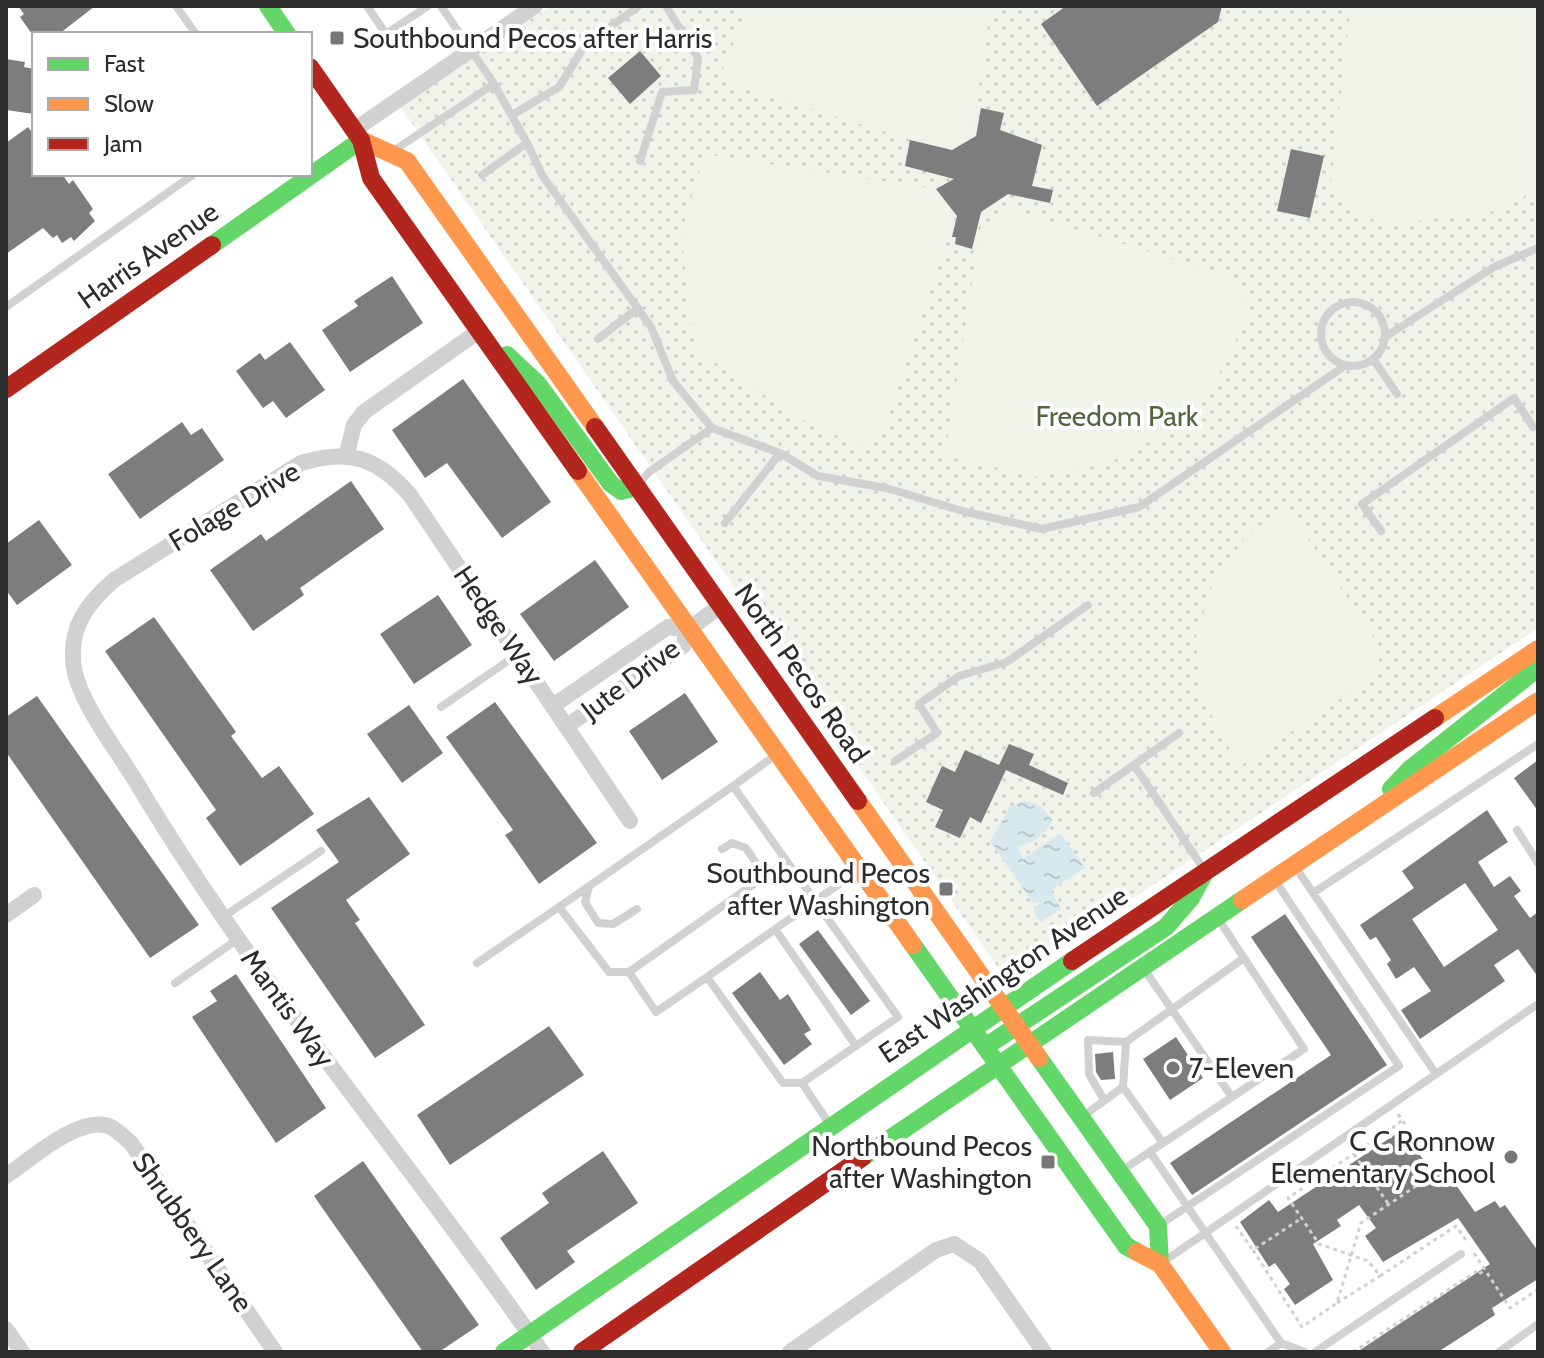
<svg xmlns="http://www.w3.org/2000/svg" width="1544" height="1358" font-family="Cabin,sans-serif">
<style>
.grass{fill:url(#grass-dots)}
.garden{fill:#f0f3ea}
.water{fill:url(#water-ripples)}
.building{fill:#7d7d7d;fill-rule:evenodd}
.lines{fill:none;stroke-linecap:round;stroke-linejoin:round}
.path{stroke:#d1d1d1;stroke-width:3;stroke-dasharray:4 4;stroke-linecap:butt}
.lane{stroke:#d1d1d1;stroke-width:8}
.street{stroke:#d1d1d1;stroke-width:16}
.fast{stroke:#63d668;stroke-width:18}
.slow{stroke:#ff974d;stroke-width:18}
.jam{stroke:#b3261e;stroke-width:18}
.poi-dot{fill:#767676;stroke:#fff;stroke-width:3}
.labels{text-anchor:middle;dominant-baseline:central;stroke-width:8;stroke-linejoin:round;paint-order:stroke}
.poi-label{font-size:28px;fill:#2c2c2c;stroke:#fff;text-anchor:end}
.street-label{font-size:28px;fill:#2c2c2c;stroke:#fff}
.park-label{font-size:28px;fill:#54653c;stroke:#fff}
</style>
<defs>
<pattern id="grass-dots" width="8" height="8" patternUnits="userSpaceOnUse" patternTransform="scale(2)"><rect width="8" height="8" fill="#f0f3ea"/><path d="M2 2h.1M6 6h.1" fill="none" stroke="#ced0c9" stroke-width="1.8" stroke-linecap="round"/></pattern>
<pattern id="water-ripples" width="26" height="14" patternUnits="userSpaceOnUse" patternTransform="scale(2)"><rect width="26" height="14" fill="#d7e9ef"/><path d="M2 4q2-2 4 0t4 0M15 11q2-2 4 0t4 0" fill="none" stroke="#b9c8cd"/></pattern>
</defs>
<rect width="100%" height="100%" fill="#fff"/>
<path class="grass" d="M551,6H1538V628L1024,971L1009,973L997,966L398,103Z"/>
<path class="garden" d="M748,6H991L972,136L946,151L719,80Z
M1351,6H1538V186L1505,210L1392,224L1357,215L1331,182Z
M705,154L936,189L954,216L884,431L860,446L800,419L696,350L688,309L682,228Z
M1007,208L1241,280L1249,314L1219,374L1176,428L1109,463L1038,477L945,456L981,227Z
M1287,507L1379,645V673L1239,767L1202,697L1195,640L1213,584L1247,534Z"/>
<path class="water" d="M1020,802C1036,799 1043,807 1052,820C1049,834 1028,845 1017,847L1024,858L1060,833L1085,868L1051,890L1061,909L1041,922L1033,911L1040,902L1033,903L990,841L1010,807Z"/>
<path class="building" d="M18,6H95L59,34H32L20,17L24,14Z
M1066,6H1222L1218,22L1097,106L1041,24Z
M640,51L661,76L630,104L608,78Z
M6,59L25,62L24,67L34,69V114L6,110Z
M981,108L1004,113L1000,130L1042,145L1032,186L1053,190L1050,203L1008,194L981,212L972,249L955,244L956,237H952L957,216L936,189L954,179L905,166L910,140L952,150L976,136Z
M28,127L34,135V174H62L69,184L73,180L93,209L89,213L95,221L74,241L71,237L62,243L57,235L53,238L43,228L6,254V143Z
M1291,149L1324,156L1310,218L1277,211Z
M392,276L423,323L350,372L322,330L358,306L354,301Z
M290,342L325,390L286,418L273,401L263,408L236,371L260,353L265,360Z
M463,379L551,502L502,538L447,463L425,478L392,430Z
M182,422L191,435L202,428L224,460L140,519L108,474Z
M351,481L384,529L300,588L304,595L253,631L210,570L261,534L266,541Z
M39,520L72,565L17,605L6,590V544Z
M595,560L629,607L554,661L520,614Z
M438,595L472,645L414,684L380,634Z
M154,617L236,732L231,736L262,778L279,766L314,814L240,866L206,818L216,810L105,651Z
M685,693L718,742L662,780L629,731Z
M37,696L199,925L150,958L6,752V717Z
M495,702L597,843L539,884L505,835L513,830L446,737Z
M409,705L443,753L402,783L367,734Z
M1009,744L1034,754L1029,765L1068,783L1063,795L1006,770L981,823L970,817L960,838L935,827L943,810L926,802L942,766L955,772L965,750L999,765Z
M1538,760V811L1514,778Z
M369,797L410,854L346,900L360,920L355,923L425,1025L375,1058L271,908L339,862L316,830Z
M1487,810L1508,842L1478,862L1494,887L1510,876L1521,891L1514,896L1530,918L1538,912V977L1518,949L1494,965L1505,981L1420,1039L1401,1010L1431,991L1414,967L1396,979L1387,964L1391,960L1376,937L1370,940L1360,925L1414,888L1402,871ZM1465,883L1498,930L1444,967L1412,919Z
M1285,914L1387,1065L1192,1195L1170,1163L1331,1055L1251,937Z
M818,930L870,1001L851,1015L799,944Z
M760,972L780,1000L788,994L811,1030L804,1034L812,1044L784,1065L732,993Z
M236,974L326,1108L276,1143L192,1017L217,1001L210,991Z
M549,1026L584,1075L450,1165L417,1115Z
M1176,1037L1203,1078L1170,1100L1143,1059Z
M1113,1052L1115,1079L1101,1080L1096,1072L1095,1054Z
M1402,1130L1435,1176L1444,1170L1447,1172L1475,1212L1495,1201L1500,1208L1505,1205L1538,1251V1279L1492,1308L1495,1315L1438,1352H1357L1490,1264L1458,1218L1383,1262L1365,1236L1376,1228L1359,1205L1337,1220L1341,1226L1313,1244L1333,1280L1295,1305L1284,1289L1290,1284L1275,1263L1269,1267L1240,1222L1269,1200L1278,1212Z
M603,1151L638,1203L567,1251L575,1262L536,1290L500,1238L549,1203L542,1193Z
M363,1161L479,1325L439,1352H423L314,1196Z"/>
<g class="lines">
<path class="path" d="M1398,1114L1402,1120L1398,1124L1288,1198L1319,1244L1368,1261L1380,1276L1456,1226L1468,1243
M1403,1121L1412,1135
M1354,1154L1389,1205
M1236,1226L1253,1250L1302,1218
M1253,1250L1302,1327L1337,1303L1361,1223L1437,1172
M1474,1253L1510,1308L1537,1290
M1337,1303L1380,1276
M1353,1352L1477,1271L1479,1274L1485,1270"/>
<path class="lane" d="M176,6L196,34
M367,6L386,34L428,6
M512,115L559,87L586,44L639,6
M527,143L542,175L651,327L673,381L712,428L780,453L818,476L886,488L966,512L1042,529L1139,507L1346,365
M393,151L494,84L441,6
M640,161L662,92L694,90L698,58L666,6
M482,175L527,143L494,84
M1321 334a32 32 0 1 1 64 0a32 32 0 1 1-64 0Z
M6,307L194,174
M1385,337L1494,267L1538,248
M598,339L638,308
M1373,359L1397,394
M637,486L649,472L712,428
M725,523L780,453
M1381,531L1362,504L1514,398L1533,427
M441,707L518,654
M777,754L733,786L898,1017L802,1083L830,1125
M895,761L937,733L919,704L959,676L1007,662L1088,605
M1134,765L1205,871
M1094,793L1179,733
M1517,830L1538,863
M722,849L732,843L746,848L765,876
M1294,865L1313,893L1538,744
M589,887L585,902L598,923L613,924L637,909
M1313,893L1436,1074
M559,907L733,786
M223,917L321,851
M775,929L856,1046
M477,963L559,907L609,972H629
M1144,969L1232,1097
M707,977L656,1012L629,972L785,862
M175,983L238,939
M802,1083H783L707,977L859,870
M1104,1100L1089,1074L1088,1040L1126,1042
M1082,1117L1123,1087
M1163,1143L1123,1087L1126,1042L1244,958
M1150,1152L1281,1343L1268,1352
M1121,1171L1304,1049L1217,917
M1161,1224L1399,1066L1274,879
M1163,1262L1538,1004
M1281,1343L1305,1352
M1315,1352L1461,1254
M1499,1352L1538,1324"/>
<path class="street" d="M354,130L535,6
M346,457L354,425L364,412L479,331
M554,705L668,627L688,630
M567,726L683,646L688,630L720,606
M6,915L34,895
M6,1176C30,1160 81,1113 111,1127C118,1131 125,1138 131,1143L275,1352
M6,1329L22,1352
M542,1352C410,1161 257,985 138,785C119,753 80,704 74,668C68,629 86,604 114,580L301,463C349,448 378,458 410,495L630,821
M790,1352L936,1250L954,1244L980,1261L1044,1352"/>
<path class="fast" d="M268,6L287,34
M212,245L361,140
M507,355L538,384L611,484L621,491L636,487
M1391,789L1410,769L1538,668
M913,945L1126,1246L1137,1252
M985,1047L1166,927L1191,898L1203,876
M1039,1058L1158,1226L1160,1264
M863,1157L1242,900
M504,1352L1072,961"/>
<path class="slow" d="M361,140L407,161L595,427
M578,471L913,945
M1435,718L1538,649
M858,801L1039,1058
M1242,900L1538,701
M1137,1252L1160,1264L1222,1352"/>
<path class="jam" d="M310,67L361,140L371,178L578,471
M6,389L212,245
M595,427L858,801
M1072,961L1435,718
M582,1352L863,1157"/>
</g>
<g class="poi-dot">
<rect x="329" y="30" width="16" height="16" rx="4"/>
<rect x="938" y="881" width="16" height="16" rx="4"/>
<circle cx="1173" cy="1068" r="8"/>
<circle cx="1511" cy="1157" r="8"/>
<rect x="1040" y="1154" width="16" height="16" rx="4"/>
</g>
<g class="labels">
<g class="poi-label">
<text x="353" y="38" text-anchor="start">Southbound Pecos after Harris</text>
<text x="930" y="873">Southbound Pecos<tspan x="930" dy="32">after Washington</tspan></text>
<text x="1189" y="1068" text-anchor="start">7-Eleven</text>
<text x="1495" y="1141">C C Ronnow<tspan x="1495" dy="32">Elementary School</tspan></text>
<text x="1032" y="1146">Northbound Pecos<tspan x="1032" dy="32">after Washington</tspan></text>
</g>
<g class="street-label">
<text transform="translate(148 255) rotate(-35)">Harris Avenue</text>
<text transform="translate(234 506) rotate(-31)">Folage Drive</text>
<text transform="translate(499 625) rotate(56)">Hedge Way</text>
<text transform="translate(802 673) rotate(55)">North Pecos Road</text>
<text transform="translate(630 679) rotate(-37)">Jute Drive</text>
<text transform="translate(1003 974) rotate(-34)">East Washington Avenue</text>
<text transform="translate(288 1008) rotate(54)">Mantis Way</text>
<text transform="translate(193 1232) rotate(55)">Shrubbery Lane</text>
</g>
<g class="park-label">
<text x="1117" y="416">Freedom Park</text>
</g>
</g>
<rect width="1544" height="1358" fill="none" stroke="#2c2c2c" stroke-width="16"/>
<rect x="32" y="32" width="280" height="144" fill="#ffffff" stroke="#ababab" stroke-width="2"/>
<rect x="48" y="58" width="40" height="12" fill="#63d668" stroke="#ababab" stroke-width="2"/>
<text x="104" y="72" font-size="24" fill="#2c2c2c">Fast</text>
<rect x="48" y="98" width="40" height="12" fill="#ff974d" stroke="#ababab" stroke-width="2"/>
<text x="104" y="112" font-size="24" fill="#2c2c2c">Slow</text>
<rect x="48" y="138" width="40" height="12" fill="#b3261e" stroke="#ababab" stroke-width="2"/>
<text x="104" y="152" font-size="24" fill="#2c2c2c">Jam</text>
</svg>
